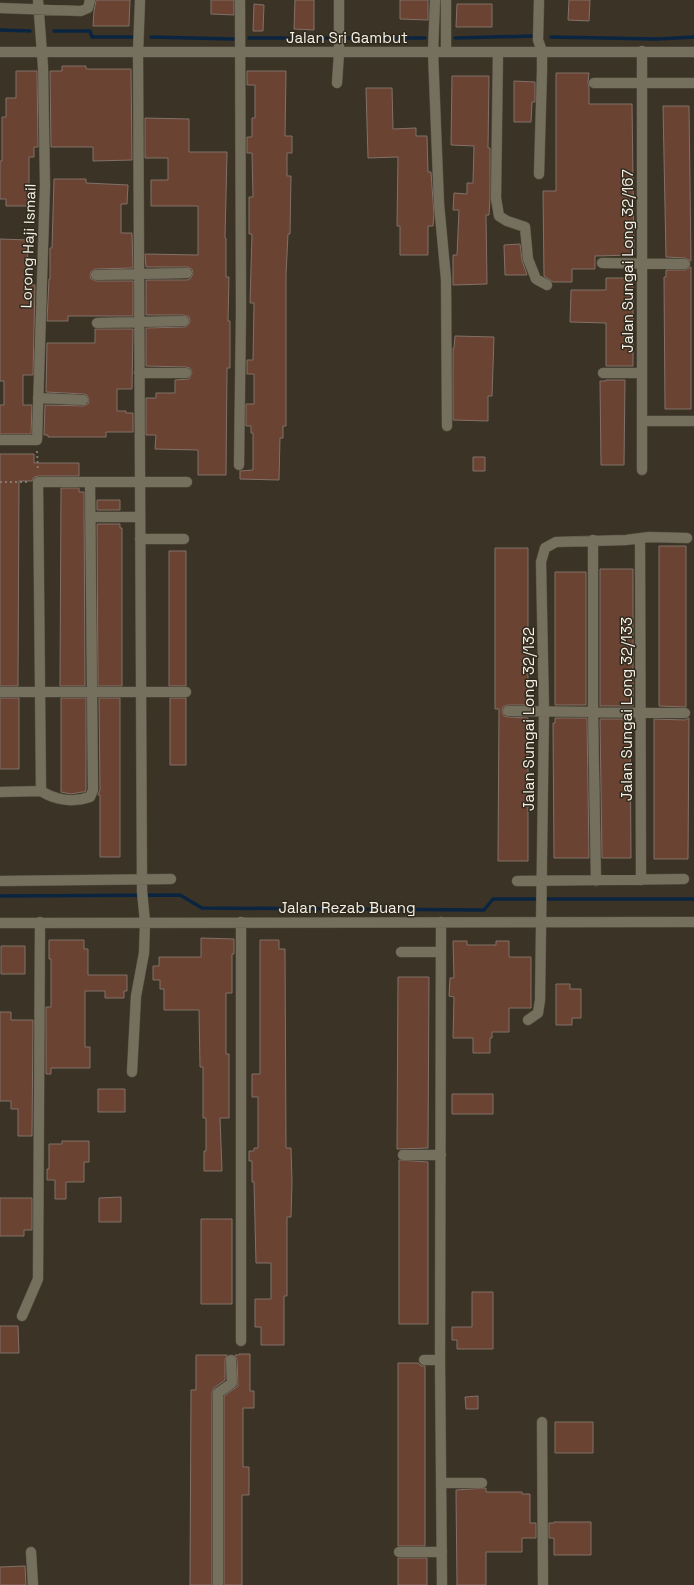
<svg xmlns="http://www.w3.org/2000/svg" width="694" height="1585" font-family="'Space Grotesk',sans-serif">
<style>
.lines{fill:none;stroke-linecap:round;stroke-linejoin:round}
.stream{stroke:#0b2541;stroke-width:3.5}
.building{fill:#6b4333;stroke:#827069}
.minor-casing{stroke:#595245;stroke-width:11}
.path{stroke:#807b6e;stroke-width:2;stroke-dasharray:2 3;stroke-linecap:butt}
.minor{stroke:#756f5d;stroke-width:10}
.labels{text-anchor:middle;dominant-baseline:central;stroke-width:3;stroke-linejoin:round;paint-order:stroke}
.street-label{font-size:15px;fill:#f4f0e7;stroke:#302a1d}
</style>
<rect width="100%" height="100%" fill="#3b3426"/>
<g class="lines">
<path class="stream" d="M0,30L30,31
M54,31H90L92,37H135
M151,37L234,39
M551,37L657,39L694,37
M249,38H332
M347,38H425
M455,38L533,36
M0,896L180,895L202,908L484,910L493,899H694"/>
</g>
<path class="building" d="M96,0H130L129,26H93L94,11Z
M211,0H234V15L211,14Z
M295,0H314V30L294,29Z
M400,0H428V20L400,19Z
M569,0H590L589,21L568,20Z
M254,4L264,5L263,31H253Z
M457,4H492V27H456Z
M62,66H86V69H131L132,160L93,161V147H51L50,71H62Z
M16,71H37L38,147H34V157H29V206H6V199H0V161H2V117H6V98H16Z
M247,71H286L285,136H292V153H287V176H291L290,234H288L286,275V426H283V438H280L279,480L240,479V471L253,470V433H251V426H246V404H254V374H247V360H253L254,303H250L252,234H249V197H253L252,153H247V137H252V118H255V85H247Z
M556,73H589L588,83L589,87V104H632L634,255L595,256V269H572V282H553L544,276L543,191H556Z
M452,76H489L488,148H490V199L489,215H486L487,284L453,285V255H457L459,210H453L454,193L467,194V183H473L474,146L451,145Z
M514,81L535,82V102H532L531,122H514Z
M366,88H392L393,129L416,128V136H427L428,172H431L434,215L433,226H428V255H400V226H397L398,157L368,158Z
M663,106H689L691,261L685,258L666,257Z
M145,118L189,119V152H227L225,238H226V277H229L228,321H230V368H227L226,475H198V450L155,449L156,435H146V398H156V393H175V380L189,379L192,373L190,368L186,367L146,366V328L185,327L189,324L190,321L189,317L184,315H146V280H187L191,278L193,273L192,269L187,267H146L145,254L198,255V206H151V180H168V158H145Z
M54,179H86V183L128,185L127,204H121V233H132L133,268L95,269L91,272L90,276L91,279L96,281H133V316H68V321H47L49,279H50V248H52Z
M0,239L28,240L27,285H35L33,375H23V405H32L31,434H0V405H4V381H0Z
M520,244L522,260L527,275H505L504,245Z
M691,267V409H665L664,277H666V270H685Z
M606,278H633V366H606V323L570,322L571,290H606Z
M95,329H133L132,389H117V411H126V413H133V432H106V437H48V435H44L45,405L83,406L88,404L89,400L87,395L84,394L46,392L47,343H95Z
M455,336L494,337L492,396H488V421L453,420V348H454Z
M606,380H625L624,465H601L600,381H606Z
M0,454H34V463H79V476H38L34,477L32,481H19L18,686H0Z
M473,457H485V471H473Z
M61,488H79V492H84L85,686H60Z
M97,500H120V510H97Z
M97,524H120V528H122V686H98Z
M659,546H686V707L659,706Z
M495,548H528V705H508L503,707L502,711L504,716L508,717L528,718V861H498L499,709H495Z
M169,551H186V686H169Z
M600,569H633V706H600Z
M555,572H586V705H555Z
M0,698H19V769H0Z
M61,698H86V789L85,792H82L71,794L61,792Z
M99,698H120V857H100V795H98L100,790Z
M170,698H186V765H170Z
M555,718H587L589,858H554L553,723H555Z
M689,718L688,859H654V719L685,720Z
M600,719H630L631,858H602Z
M201,938L234,939V954H232V993H226V1054H229V1118H220L222,1171H204V1151H206V1118H203V1067H200L199,1010H164V989H160V980H153V966H159V957H201Z
M49,940H84V949H88V975H127V991H124V998H105V991H85V1047H90V1068H51V1074H46V1007H51V959H49Z
M260,940H279V949H285L286,1148H291L292,1182L291,1217H287V1296H284V1345H261V1327H255V1299H271V1263H256L254,1182H252V1161H249V1151H254V1148H258V1097H252V1074H260Z
M453,941H467V945H496V941H509V957H531V1008H509V1032H492V1038H490V1053H473V1038H453L454,997L449,996L450,978H454Z
M1,946H25V974H1Z
M398,977H429L428,1148L397,1149Z
M556,984H570V989H581V1018H572V1025H556Z
M0,1012H11V1020H33L32,1136H18V1109H11V1101H0Z
M98,1089H125V1112H98Z
M452,1094H493V1114H452Z
M62,1141H89V1162H84V1182H66V1199H55V1180H47V1169H49V1144H62Z
M399,1160L428,1162V1324H399Z
M121,1197V1222H99V1198Z
M0,1198H32V1230H24V1236H0Z
M201,1219H232V1304H201Z
M472,1292H493V1349H457V1340H452V1327H472Z
M0,1326H18L19,1353H0Z
M239,1354H250V1391H254V1408H243V1467H249V1495H242V1585H224V1396L238,1386L237,1360L235,1355H239Z
M196,1355H227L225,1360V1380L214,1388L212,1393V1585H190L191,1390H196Z
M398,1363H418L421,1366H425V1546H398Z
M478,1396V1409H466L465,1397Z
M555,1422H593V1453H555Z
M486,1488V1492H522V1494H530V1523H536V1538H522V1552H486V1585H457L456,1490Z
M554,1522H591V1555H554V1538H549V1523H554Z
M398,1558H427V1585H398Z
M25,1566L26,1585H0V1567Z"/>
<g class="lines">
<g class="minor-casing">
<path id="minor" d="M435,0L433,52L439,204L446,279L447,426
M539,0L538,40L542,51V70L539,174
M0,8L81,11L88,8L90,0
M446,51V0
M642,51V470
M0,52H694
M498,52L496,198L499,216L507,221L525,227L528,259L536,279L547,285
M337,83L339,53V0
M594,83H694
M602,263L685,264
M96,275L187,273
M97,323L184,321
M139,373H186
M603,373H642
M38,398L83,400
M642,421H694
M0,440H37L45,185L43,67L38,0
M239,465L241,311L240,0
M90,517H140
M140,539H184
M640,539L641,880
M593,540V711L596,881
M0,692H186
M508,711L685,713
M41,791C55,800 73,803 90,797L93,790L90,482
M0,792L41,791L38,482H187
M0,881L171,879
M517,881L684,879
M241,922V1341
M441,922L440,1360L442,1585
M0,923L694,922
M401,952H440
M528,1020L538,1013L540,1000L544,711L541,562L545,548L556,542L626,540L649,537L687,538
M132,1072L136,996L144,953L145,922L142,891L138,53L140,0
M403,1155H441
M22,1316L38,1279L40,922
M424,1360H440
M542,1422L543,1585
M441,1483H482
M31,1552L33,1585
M399,1552H442
M218,1585V1393L232,1383L231,1360"/>
</g>
<path class="path" d="M37,451L38,471
M0,482H27"/>
<use href="#minor" class="minor"/>
</g>
<g class="labels">
<g class="street-label">
<text x="347" y="37">Jalan Sri Gambut</text>
<text transform="translate(28 246) rotate(-88)">Lorong Haji Ismail</text>
<text transform="translate(627 261) rotate(-90)">Jalan Sungai Long 32/167</text>
<text transform="translate(626 709) rotate(-90)">Jalan Sungai Long 32/133</text>
<text transform="translate(528 719) rotate(-90)">Jalan Sungai Long 32/132</text>
<text x="347" y="907">Jalan Rezab Buang</text>
</g>
</g>
</svg>
